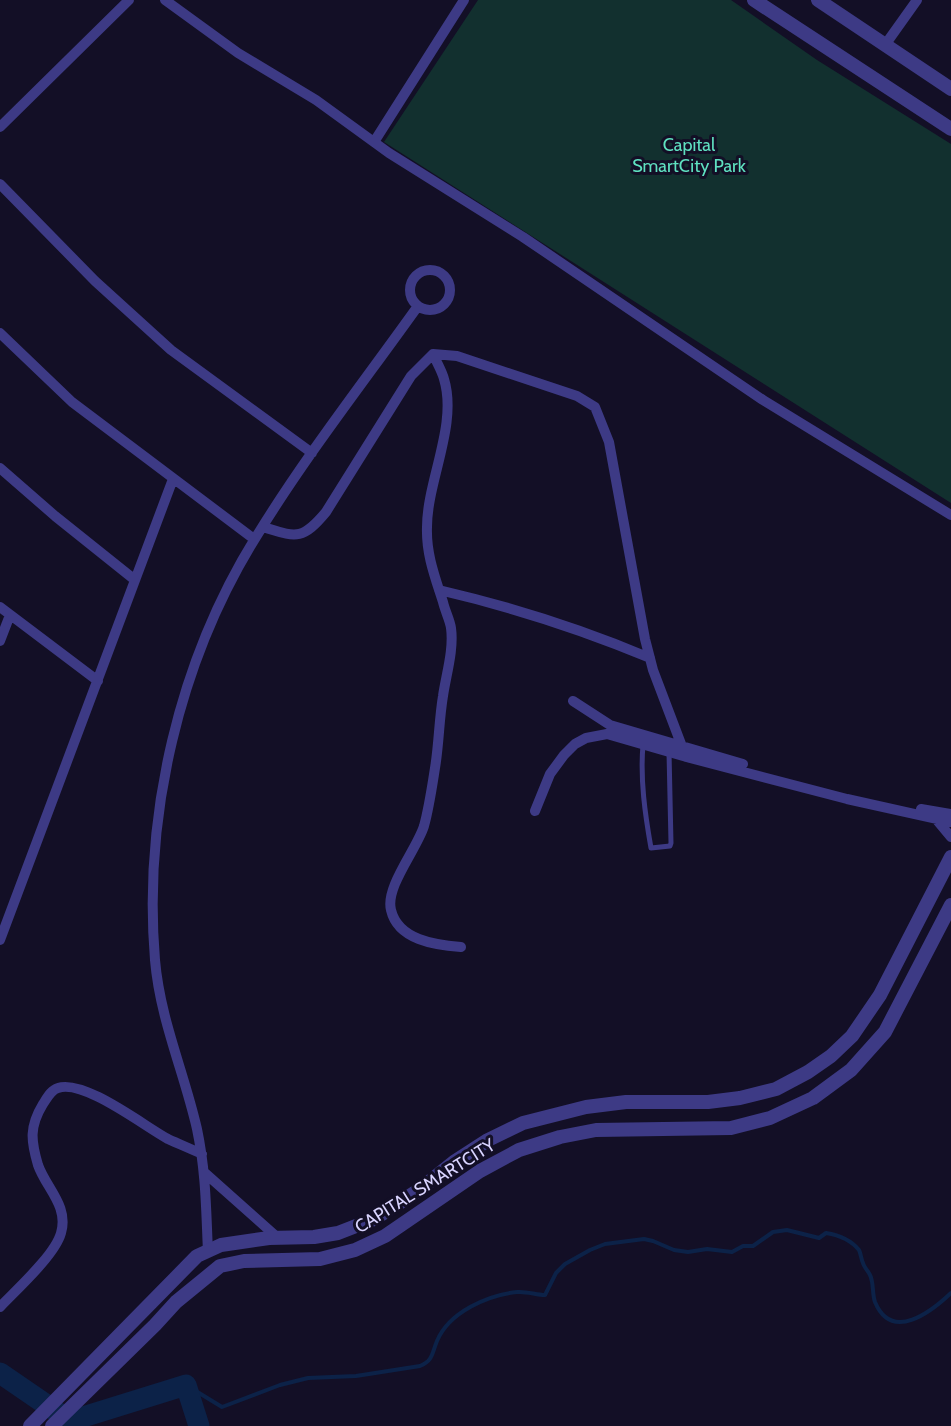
<svg xmlns="http://www.w3.org/2000/svg" width="951" height="1426" font-family="Cabin,sans-serif">
<style>
.green{fill:#12302f}
.lines{fill:none;stroke-linecap:round;stroke-linejoin:round}
.stream{stroke:#0c2248;stroke-width:4}
.canal{stroke:#0c2248;stroke-width:12}
.river{stroke:#0c2248;stroke-width:21}
.service{stroke:#3d3a85;stroke-width:5}
.minor{stroke:#3d3a85;stroke-width:10}
.tertiary{stroke:#3d3a85;stroke-width:14}
.labels{text-anchor:middle;dominant-baseline:central;stroke-width:6;stroke-linejoin:round;paint-order:stroke}
.park-label{font-size:18px;fill:#5fe0c0;stroke:#130f26}
.street-label{font-size:18px;fill:#d9d4ff;stroke:#130f26}
</style>
<rect width="100%" height="100%" fill="#130f26"/>
<path class="green" d="M478,0H731L817,60L951,144V503L384,142Z"/>
<g class="lines">
<path class="stream" d="M186,1385L222,1407L280,1385L308,1378L356,1376L420,1366C433,1361 432,1353 437,1341C449,1312 488,1295 517,1292C527,1291 536,1295 545,1295L556,1273L565,1264L590,1250L605,1244L644,1239L653,1241L674,1250L688,1252L707,1249L732,1252L743,1246H753L773,1232L787,1230L819,1238L826,1233C838,1235 851,1240 859,1250C861,1254 861,1259 863,1263C864,1267 868,1271 870,1275C874,1283 872,1294 875,1302C892,1343 932,1311 951,1293"/>
<path class="canal" d="M68,1426L70,1421"/>
<path class="river" d="M0,1373L70,1421L186,1385L199,1426"/>
<path class="service" d="M643,745C640,779 645,814 651,848L670,846L671,843L669,752"/>
<path class="minor" d="M165,0L238,53L316,100L389,153L523,237L763,400L951,515
M885,45L917,0
M0,127L129,0
M374,142L464,0
M0,184L95,281L171,350L312,453
M410 290a20 20 0 1 1 40 0a20 20 0 1 1-40 0Z
M0,333L72,402L254,539
M433,354C437,363 442,371 444,379C458,425 427,481 427,527C426,554 435,577 443,602C445,611 450,620 451,628C454,650 446,675 443,696C439,720 439,744 435,768C432,787 429,808 424,826C417,849 385,887 391,910C398,940 435,945 461,947
M0,468L55,516L135,580
M263,527C296,537 302,541 326,512L411,376L433,354L457,356L577,396L595,407L609,442L645,639L653,670L686,757
M439,590C512,607 581,629 650,658
M0,607L98,681
M0,641L10,615
M573,701L610,725L743,764
M921,809L951,814
M535,811L550,774L564,755L575,744L586,738L607,734L690,758L847,799L951,822
M936,819L951,837
M0,940L173,479
M205,1173L278,1238
M208,1252C206,1209 206,1172 197,1129C184,1072 160,1019 155,960C143,816 179,661 256,537C305,457 363,383 418,306
M0,1307C17,1289 55,1255 61,1233C69,1206 46,1188 38,1165C31,1141 29,1127 43,1104C47,1098 51,1090 58,1088C84,1079 144,1126 168,1139C179,1144 191,1149 202,1154"/>
<path class="tertiary" d="M754,0L951,129
M818,0L951,89
M30,1426L197,1256L221,1245L269,1238L314,1237L338,1233L374,1219L419,1190L454,1162L488,1140L523,1123L586,1107L626,1102H708L740,1098L776,1089L808,1072L831,1056L852,1036L880,995L951,857
M52,1426L155,1325L176,1302L220,1266L244,1261L320,1259L355,1250L385,1236L480,1171L519,1150L560,1137L596,1130L731,1128L770,1118L813,1098L851,1070L885,1032L951,905"/>
</g>
<g class="labels">
<g class="park-label">
<text x="689" y="145">Capital<tspan x="689" dy="21">SmartCity Park</tspan></text>
</g>
<g class="street-label">
<text transform="translate(425 1186) rotate(-32)">CAPITAL SMARTCITY</text>
</g>
</g>
</svg>
